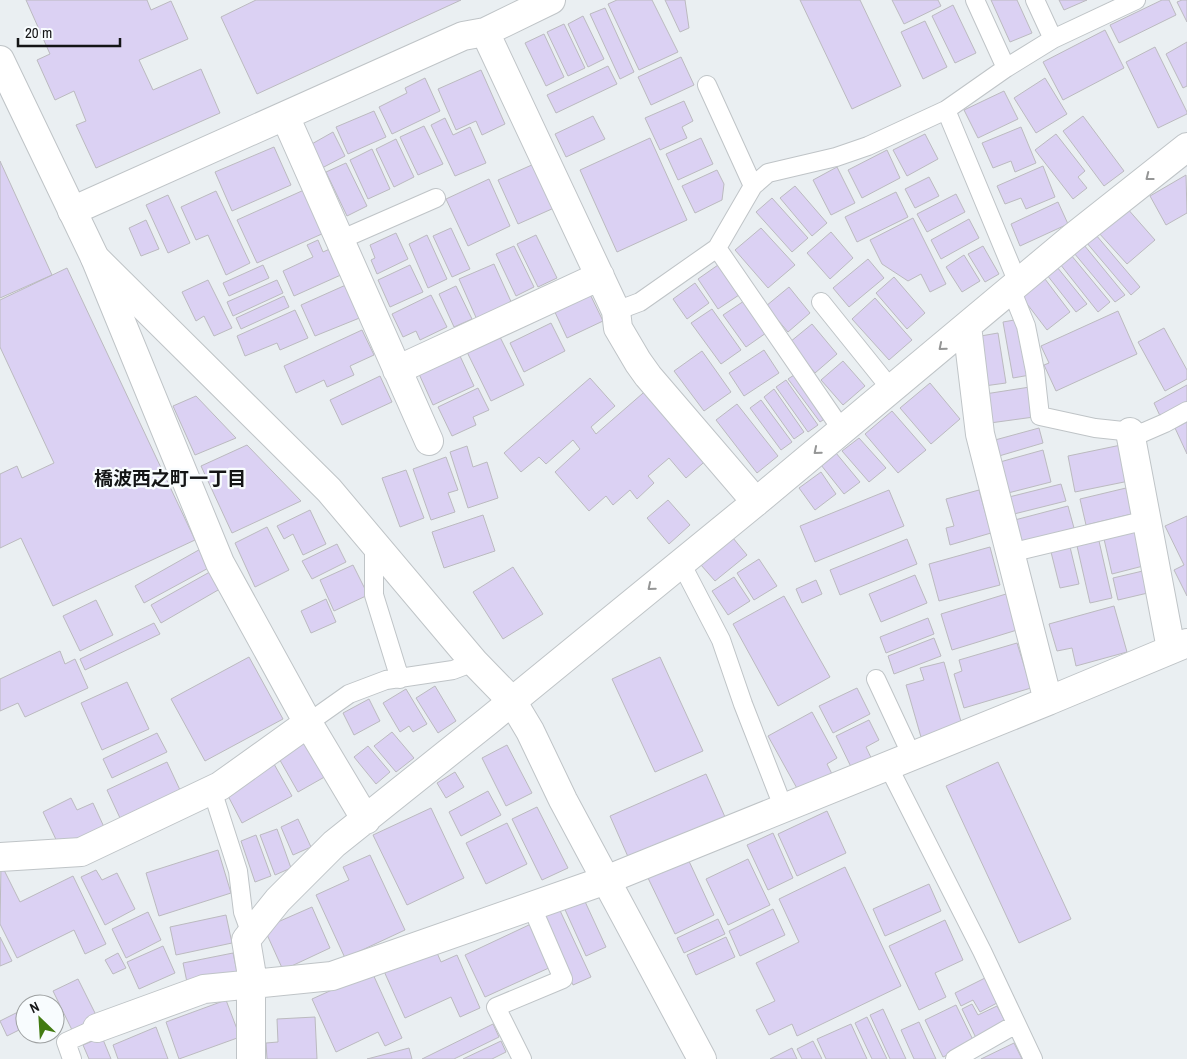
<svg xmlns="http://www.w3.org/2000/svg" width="1187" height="1059" font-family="'Archivo Narrow','Noto Sans JP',sans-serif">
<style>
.building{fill:#dbd1f3;stroke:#bbbabf}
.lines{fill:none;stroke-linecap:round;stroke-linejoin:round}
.lane-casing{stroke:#bfc4c7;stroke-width:20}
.street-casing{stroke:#bfc4c7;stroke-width:30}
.secondary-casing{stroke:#bfc4c7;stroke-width:30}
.lane{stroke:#fff;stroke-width:18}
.street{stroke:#fff;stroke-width:28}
.secondary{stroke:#fff;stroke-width:28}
.oneway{stroke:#959696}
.labels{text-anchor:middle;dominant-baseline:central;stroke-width:4.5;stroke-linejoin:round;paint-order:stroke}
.neighbourhood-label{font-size:19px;font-weight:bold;fill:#141516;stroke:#f8fcfe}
</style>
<rect width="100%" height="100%" fill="#eaeff2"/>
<path class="building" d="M26,0H147L151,10L171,1L188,39L139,60L153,90L201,69L220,113L96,168L76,125L86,121L74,91L55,100L37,60L50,54Z
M256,0H461L257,94L221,17Z
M617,0H652L678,52L639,70L608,4Z
M665,0H685L689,28L680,32Z
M800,0H860L901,86L852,109Z
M892,0H938L941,6L904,24Z
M991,0H1017L1032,33L1010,42Z
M1059,0H1087L1064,10Z
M1162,0H1169L1176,15L1119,43L1110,25Z
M1182,0H1187V22L1177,2Z
M953,5L976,53L955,63L932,16Z
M605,8L634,72L620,79L590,14Z
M583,16L604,59L588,67L568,24Z
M925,21L947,67L923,79L901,32Z
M564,24L585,68L568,76L547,32Z
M1105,30L1124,68L1063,100L1043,62Z
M544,34L564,77L546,86L525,43Z
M1187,42V86L1183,88L1166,54Z
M1155,47L1187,112V114L1158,128L1126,62Z
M681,57L694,85L651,105L638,77Z
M608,66L617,84L556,113L547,95Z
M481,70L505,124L482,135L476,121L456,130L438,89Z
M425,78L440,111L392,134L379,107L407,93L405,88Z
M1045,78L1067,114L1036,133L1014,98Z
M1004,91L1018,119L978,138L964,110Z
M684,101L693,121L682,127L687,138L660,150L645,118Z
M374,111L386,137L348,154L336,127Z
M593,116L605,139L566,157L555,134Z
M1083,116L1124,171L1104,186L1063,131Z
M445,118L453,135L470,127L486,163L455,176L431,125Z
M424,126L443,164L418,175L400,137Z
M1021,127L1036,163L1015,172L1011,161L993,168L982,143Z
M333,132L345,156L322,168L310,145Z
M925,134L938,159L907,176L893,150Z
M1056,134L1085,171L1078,177L1087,188L1073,199L1035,150Z
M650,138L687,220L617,252L580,170Z
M701,138L713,164L678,180L666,154Z
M396,139L414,177L394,187L376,149Z
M274,147L291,185L232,211L215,172Z
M372,149L390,189L368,199L350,160Z
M887,150L900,178L862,198L848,170Z
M0,161L52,275L0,298Z
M346,163L367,206L347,216L326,172Z
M534,164L554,208L518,224L498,180Z
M1043,166L1055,197L1026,209L1021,198L1005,204L997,186Z
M837,167L855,203L831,215L813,180Z
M717,170L724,184L722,200L695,213L682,186Z
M1186,175L1187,213L1166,225L1150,196Z
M929,177L939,196L915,208L905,189Z
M489,179L510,226L468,246L446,199Z
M795,186L827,223L812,236L780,198Z
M304,190L324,233L257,263L237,220Z
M216,191L250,263L226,275L208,235L196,240L181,207Z
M896,192L908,217L857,242L845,217Z
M956,194L965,212L927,232L917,214Z
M168,195L190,243L168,253L146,205Z
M772,198L808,238L792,252L756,212Z
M1058,202L1068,224L1020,246L1011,224Z
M1126,207L1155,240L1127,264L1098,232Z
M913,218L946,284L930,292L921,274L908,281L882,264L870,240Z
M969,219L979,238L941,259L931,240Z
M146,220L159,249L141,256L129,228Z
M451,228L470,269L452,277L433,236Z
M761,228L795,265L768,288L735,250Z
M831,232L853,258L830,279L807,253Z
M396,233L408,259L377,274L371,260L375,258L370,245Z
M427,235L447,279L428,288L409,244Z
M536,235L557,278L538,287L517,244Z
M1096,235L1140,287L1131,295L1086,242Z
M318,240L323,252L332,248L343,274L294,296L283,271L313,257L307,245Z
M1084,245L1125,295L1115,302L1074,253Z
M514,246L534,287L516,296L496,254Z
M983,246L999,274L985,282L968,254Z
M964,255L980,281L962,292L946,267Z
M1071,255L1110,302L1098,312L1060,264Z
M868,259L884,278L849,307L833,288Z
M494,264L513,306L478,322L459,279Z
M263,265L269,278L229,296L223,283Z
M410,265L423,292L390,307L378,280Z
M718,265L739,295L718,309L698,279Z
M1057,267L1087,304L1076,312L1047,275Z
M67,268L195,540L53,606L21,538L0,548V474L17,466L22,478L54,463L0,347V300Z
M894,277L925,313L907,329L876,293Z
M1045,279L1070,312L1047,330L1021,296Z
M208,280L232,328L214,336L204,316L196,321L182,292Z
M277,280L283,293L233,316L227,302Z
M695,283L709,303L687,319L673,299Z
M348,284L362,317L315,336L301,305Z
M456,286L472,319L454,327L439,294Z
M789,287L810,313L788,332L766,306Z
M589,292L603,321L567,338L553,308Z
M431,295L447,327L420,340L416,331L403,337L392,314Z
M284,296L289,307L241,329L236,318Z
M875,298L912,340L889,360L852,319Z
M744,301L766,333L746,347L723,315Z
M712,309L741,350L721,364L691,323Z
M295,310L308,338L280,350L277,343L245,356L237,336Z
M1118,311L1137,354L1056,391L1044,365L1049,363L1041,346Z
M1020,319L1030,375L1013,378L1003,322Z
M551,323L565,351L524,372L510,343Z
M812,324L837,354L815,373L790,342Z
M1164,328L1187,370V379L1165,391L1138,342Z
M362,330L374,355L350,366L354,375L327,387L324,380L296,393L284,366Z
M998,333L1006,383L984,386L975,337Z
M500,337L524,385L491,401L467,352Z
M764,350L779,373L744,396L729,373Z
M702,351L731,392L704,411L674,371Z
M460,356L474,386L433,405L419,374Z
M843,361L865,386L843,405L821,380Z
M797,373L829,416L820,422L788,379Z
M380,376L392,402L342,425L330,400Z
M590,378L615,406L591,427L596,434L650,387L710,457L686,478L669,458L648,476L654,483L637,499L630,490L613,505L606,496L589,511L555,472L580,449L573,440L546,464L539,457L521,472L504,453Z
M786,380L818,425L808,432L776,387Z
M930,383L960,419L931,444L900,408Z
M1187,385V404L1161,418L1154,403Z
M1030,387L1034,417L990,423L985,394Z
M478,388L489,410L473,417L476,425L452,436L438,407Z
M774,389L804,432L794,439L764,397Z
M196,396L236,438L195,455L173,406Z
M761,400L792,442L781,450L750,408Z
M737,404L778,456L757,473L716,420Z
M892,411L926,450L898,473L865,434Z
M1187,422V454L1175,428Z
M1039,428L1043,443L999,456L995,440Z
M859,438L886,468L869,482L842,451Z
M247,445L301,501L232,533L201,466Z
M1121,445L1129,481L1075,492L1068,456Z
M467,446L473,467L487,462L498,498L468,508L450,452Z
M1043,450L1051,482L1008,493L1000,462Z
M836,453L860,482L844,494L821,465Z
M446,457L458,490L448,493L455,512L431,520L413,469Z
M406,470L424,518L400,527L382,478Z
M821,472L836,494L815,510L799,488Z
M1061,484L1066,501L1014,514L1009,497Z
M1126,488L1132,514L1086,525L1080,499Z
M889,490L904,526L815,562L800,526Z
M979,490L991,533L950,545L946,528L954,526L946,499Z
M668,500L690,525L669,544L647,518Z
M1068,506L1074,528L1017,544L1011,521Z
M310,510L326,544L303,555L293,534L284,539L277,526Z
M483,515L495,551L444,568L432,532Z
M1187,516V596L1174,570L1184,565L1165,526Z
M267,527L289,570L255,587L235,543Z
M1139,530L1147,565L1112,574L1104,539Z
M733,538L747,555L715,581L701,565Z
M907,539L917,564L840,595L830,570Z
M1099,541L1112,598L1090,603L1077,546Z
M337,544L346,562L312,579L302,561Z
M204,547L214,565L144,603L135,586Z
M990,547L1000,585L939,601L929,564Z
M1070,547L1079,584L1060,588L1051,552Z
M759,559L777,586L754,600L737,573Z
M353,565L368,595L334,611L320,580Z
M513,567L543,614L503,639L473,592Z
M215,569L225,586L161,623L151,605Z
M1147,570L1152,592L1118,600L1113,578Z
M915,575L927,603L881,622L869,594Z
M734,577L750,601L728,615L712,591Z
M816,580L822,594L802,603L796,589Z
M1006,594L1017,630L952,650L941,614Z
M784,596L830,677L778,706L733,624Z
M326,599L336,622L311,633L301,611Z
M96,600L113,635L80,651L63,616Z
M1114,606L1127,652L1076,666L1072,648L1057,651L1049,624Z
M928,618L934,634L886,653L880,637Z
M154,623L160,634L85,670L80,659Z
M934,638L941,656L894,674L888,656Z
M1017,643L1031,688L964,708L954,674L962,671L959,660Z
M60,651L65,664L75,659L88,688L25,717L18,703L0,711V679Z
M249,657L283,719L205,761L171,699Z
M660,657L703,751L655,772L612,679Z
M944,662L962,725L921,737L906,685L924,680L920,668Z
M127,682L149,729L102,750L81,703Z
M435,686L456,721L438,733L416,698Z
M857,688L870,714L833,733L819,706Z
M406,689L427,724L413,732L409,726L400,732L383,703Z
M369,699L380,721L354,735L343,713Z
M812,712L837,758L827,764L832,774L799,792L768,736Z
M869,720L879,740L866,747L874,764L854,773L836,736Z
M392,732L414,758L396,772L374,746Z
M157,733L167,752L112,778L103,759Z
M308,738L328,775L298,792L277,755Z
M507,745L532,793L506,806L482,758Z
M368,746L390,772L376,784L354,757Z
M167,762L180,790L120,818L107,790Z
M998,762L1071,919L1019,943L946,786Z
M274,764L292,796L242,823L225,790Z
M455,772L464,787L446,798L437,783Z
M706,774L725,817L629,859L610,816Z
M488,791L501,815L461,836L449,812Z
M71,798L77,810L93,803L104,827L60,848L43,812Z
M537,807L568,868L542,880L512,819Z
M431,808L464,878L407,905L373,835Z
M827,811L846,853L797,876L778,834Z
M298,819L311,847L293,855L281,827Z
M507,823L527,864L486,884L466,843Z
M277,829L291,868L275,875L260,835Z
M773,833L793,878L768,890L747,845Z
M256,835L271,876L255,882L241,841Z
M218,850L231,893L159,916L146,873Z
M370,855L405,930L345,958L316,895L349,880L343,867Z
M688,859L714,915L675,934L648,878Z
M748,859L770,905L728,925L706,879Z
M1,864L20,902L73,876L106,944L85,954L74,930L17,958L0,924Z
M845,867L901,986L797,1036L792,1024L769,1035L756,1010L775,1001L756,963L799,942L779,899Z
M96,870L102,880L117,873L135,909L105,925L81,877Z
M929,884L941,911L885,936L873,909Z
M582,895L606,947L586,956L562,903Z
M556,902L591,977L573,985L539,911Z
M312,907L330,948L283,970L264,928Z
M773,909L785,935L740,956L729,931Z
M148,912L161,940L126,958L112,929Z
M226,915L232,943L176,955L170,927Z
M718,919L725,934L684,953L677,938Z
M945,920L963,960L935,973L946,997L919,1010L889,946Z
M531,924L551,967L485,997L465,955Z
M0,937L12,961L0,966Z
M726,937L735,957L696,975L687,955Z
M163,946L175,973L139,989L127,962Z
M434,946L441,962L457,955L480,1008L460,1017L451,997L405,1018L383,969Z
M118,953L126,968L113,974L105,960Z
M233,953L238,976L188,987L183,963Z
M372,972L402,1038L385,1046L378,1032L336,1052L312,999Z
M985,978L997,1003L980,1012L973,1000L961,1006L955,993Z
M78,979L97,1017L72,1030L53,991Z
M226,1000L240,1037L179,1059L166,1022Z
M972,1004L978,1015L997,1006L1006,1023L976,1038L962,1009Z
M956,1005L974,1042L943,1057L925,1020Z
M24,1009L25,1027L7,1036L0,1021Z
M883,1009L906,1059H890L870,1015Z
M315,1017L317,1059H267L266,1043L278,1042L277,1019Z
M867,1017L887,1059H872L855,1023Z
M919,1022L936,1059H914L901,1030Z
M493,1024L499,1037L454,1059H422Z
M851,1024L867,1059H826L817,1039Z
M156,1027L168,1059H118L113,1045Z
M102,1037L111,1059H89L83,1045Z
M501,1041L506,1052L492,1059H463Z
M813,1041L822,1059H802L797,1049Z
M1014,1043L1022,1059H981Z
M409,1048L412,1059H367Z
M792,1048L797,1059H770Z"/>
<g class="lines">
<g class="lane-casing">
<path id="lane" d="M975,0L1006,68
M1035,0L1053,39
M707,85L753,186
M946,110L1018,283
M340,240L436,198
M717,248L842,430
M1011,289L1026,326L1035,371L1040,416L1095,428L1142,433L1165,423L1187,411
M821,302L891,389
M616,311L640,302L717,248L753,186L768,173L836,157L868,146L946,110L1006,68L1053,39L1136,0
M374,543V595L400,679
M1010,553L1147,520
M681,563L721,640L743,704L784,809
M876,679L912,756
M308,723L349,694L386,680L453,670L474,662
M888,766L982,951L1033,1059
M212,790L238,871L243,912L251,934
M72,1059L66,1042L97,1028
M522,1059L496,1007L563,979L531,905
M955,1059L1016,1024"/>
</g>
<g class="street-casing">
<path id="street" d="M485,32L616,311L618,328L638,362L648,376L756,502
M285,116L429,441
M72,211L463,36L485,32L551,0
M95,258L220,563L308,723L366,820
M397,370L600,276
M1130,432L1171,649
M1048,701L1187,643
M0,857L81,852L220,786L308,723
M97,1028L204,989L332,976L606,880L1048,701L980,434L967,326
M251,1059V970L246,940L278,900L334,844L488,721L756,502L1072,238L1187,147"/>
</g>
<g class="secondary-casing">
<path id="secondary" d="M0,60L95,258L329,490L474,662L512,701L530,731L563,800L702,1059"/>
</g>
<use href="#lane" class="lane"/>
<use href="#street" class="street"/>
<use href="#secondary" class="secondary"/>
</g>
<defs><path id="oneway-chevron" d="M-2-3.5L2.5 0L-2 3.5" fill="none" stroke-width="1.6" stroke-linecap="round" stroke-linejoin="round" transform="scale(1.25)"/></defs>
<g class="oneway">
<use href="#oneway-chevron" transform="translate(1149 177) rotate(142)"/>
<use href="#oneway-chevron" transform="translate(942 347) rotate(140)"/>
<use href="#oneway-chevron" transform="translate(817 451) rotate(140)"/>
<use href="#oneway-chevron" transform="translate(651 587) rotate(140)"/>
</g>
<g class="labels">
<g class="neighbourhood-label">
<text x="170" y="478">橋波西之町一丁目</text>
</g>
</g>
<g transform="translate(40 1019) rotate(335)"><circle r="24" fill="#f8fcfe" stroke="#9da0a1"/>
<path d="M0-4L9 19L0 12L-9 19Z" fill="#427b11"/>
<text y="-8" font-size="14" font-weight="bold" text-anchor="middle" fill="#141516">N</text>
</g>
<path d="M18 38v8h102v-8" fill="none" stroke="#141516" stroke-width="2.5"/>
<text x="25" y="38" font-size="15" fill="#141516" stroke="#f8fcfe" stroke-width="4" paint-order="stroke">20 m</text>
</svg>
